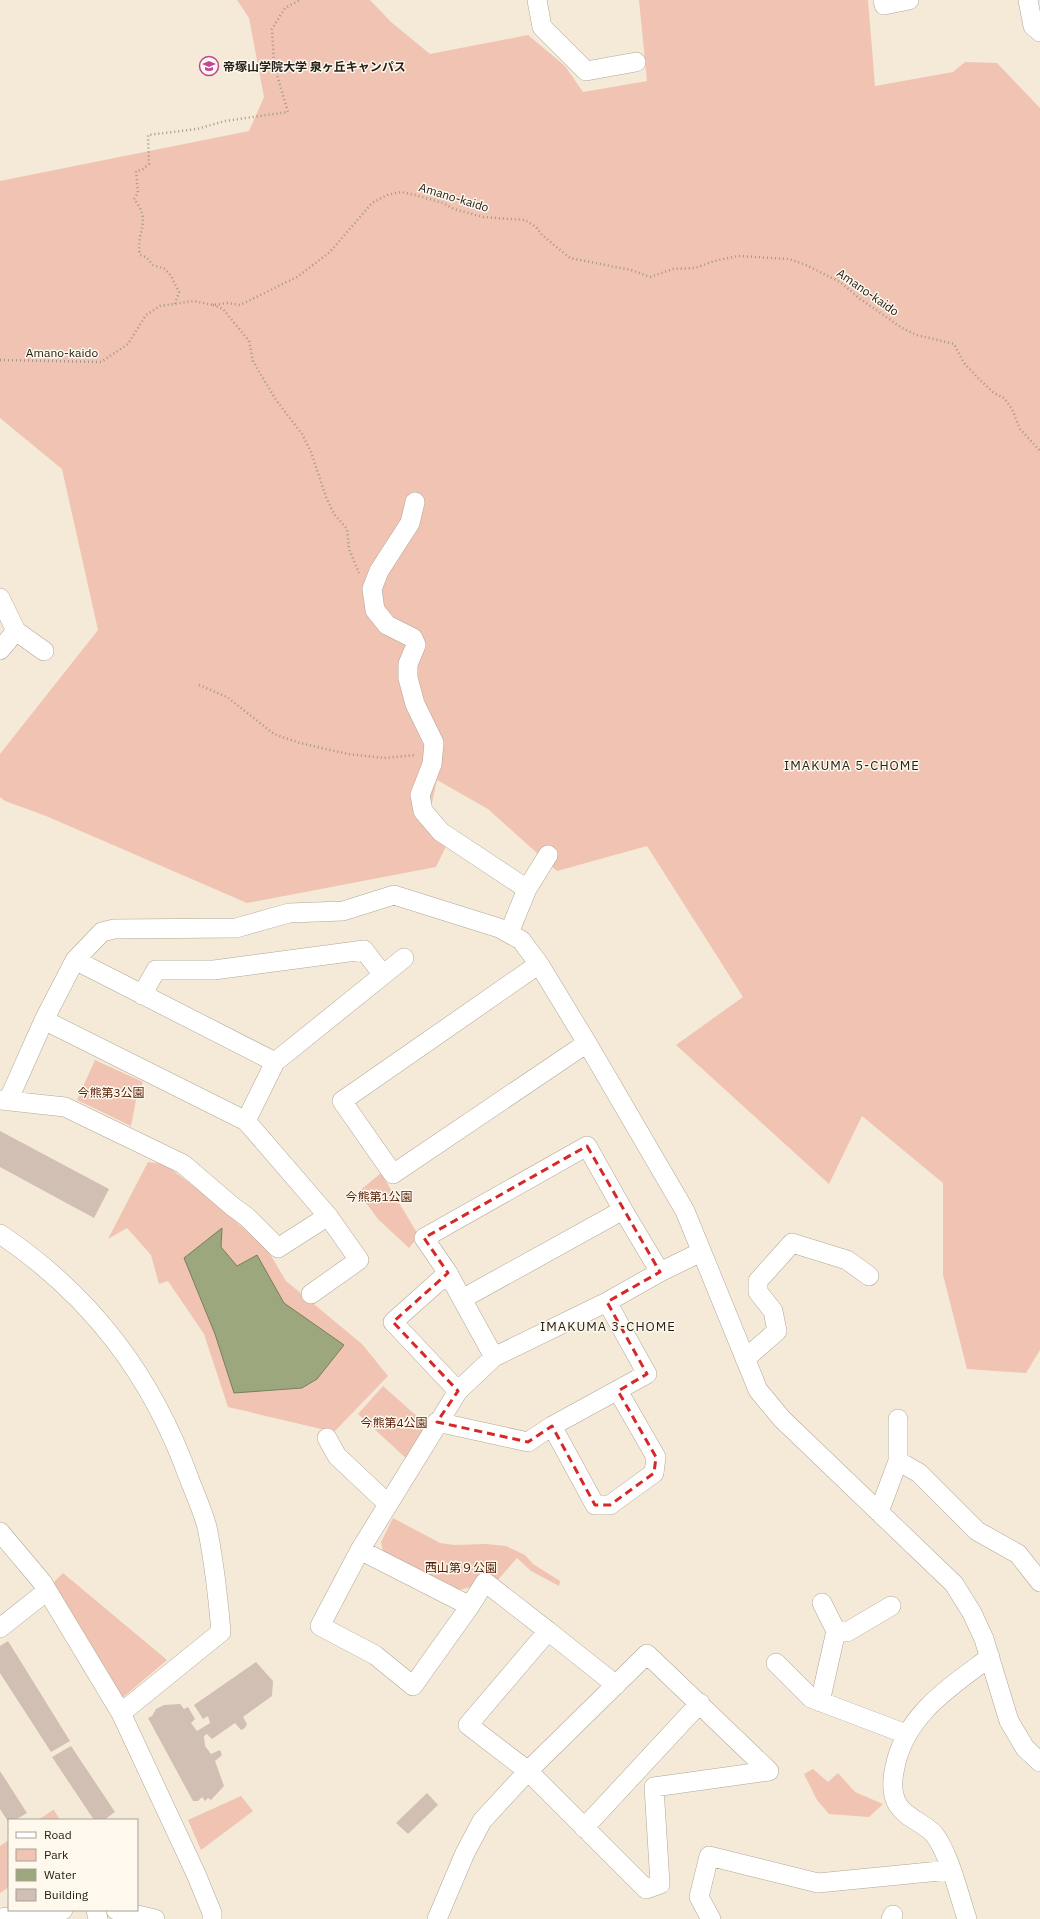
<svg xmlns="http://www.w3.org/2000/svg" width="1040" height="1919" font-family="'IBM Plex Sans','Noto Sans JP',sans-serif">
<style>
.green{fill:#f0c3b2}
.water{fill:#9ca77d;stroke:#787f5f}
.building{fill:#d0bfb2}
.lines{fill:none;stroke-linecap:round;stroke-linejoin:round}
.minor-casing{stroke:#b1a696;stroke-width:20}
.path{stroke:#a0988a;stroke-width:2.5;stroke-dasharray:1 3;stroke-linecap:butt}
.minor{stroke:#fff;stroke-width:19}
.marked{fill:none;stroke:#d62828;stroke-width:3;stroke-dasharray:8 5;stroke-linejoin:round}
.labels{text-anchor:middle;dominant-baseline:central;stroke-width:3;stroke-linejoin:round;paint-order:stroke}
.poi-label{font-size:12px;font-weight:bold;fill:#25211a;stroke:#fef8ed;text-anchor:start}
.street-label{font-size:12px;fill:#25211a;stroke:#fef8ed}
.park-label{font-size:12px;fill:#511a03;stroke:#fef8ed}
.neighbourhood-label{font-size:13px;letter-spacing:1px;fill:#25211a;stroke:#fef8ed}
</style>
<rect width="100%" height="100%" fill="#f5ead8"/>
<path class="green" d="M237,0H370L391,22L430,54L528,35L565,66L583,92L647,81L639,0H868L875,86L953,72L965,62L997,63L1040,108V1350L1026,1373L967,1369L943,1275V1183L862,1116L829,1184L676,1045L743,997L647,846L557,871L488,809L437,780L431,807L449,840L436,867L247,903L46,816L5,801L0,797V754L98,630L62,469L0,418V181L249,131L264,97L249,18Z
M95,1060L143,1082L136,1100L131,1126L77,1100Z
M148,1162L164,1164L206,1195L267,1249L286,1281L362,1344L388,1376L334,1432L228,1407L204,1334L168,1281L159,1284L151,1255L127,1228L108,1239Z
M381,1173L419,1236L409,1248L378,1219L358,1192Z
M383,1386L429,1427L409,1461L358,1414Z
M393,1518L440,1543L454,1545L486,1544L506,1546L525,1555L533,1564L560,1581L559,1586L531,1571L517,1558L496,1582L453,1591L383,1551L381,1542Z
M63,1573L167,1660L121,1699L53,1583Z
M813,1769L828,1782L838,1773L855,1792L883,1804L869,1817L829,1814L817,1800L804,1774Z
M241,1796L253,1811L201,1850L188,1820Z
M54,1810L60,1820H38L53,1810Z
M9,1840V1887L0,1893V1846Z"/>
<path class="water" d="M222,1228L221,1247L237,1266L257,1255L284,1303L344,1345L317,1379L302,1388L234,1393L215,1334L184,1258Z"/>
<path class="building" d="M0,1131L109,1189L94,1218L0,1167Z
M8,1641L70,1741L51,1752L0,1673V1646Z
M256,1662L273,1681L272,1696L243,1717L247,1724L245,1728L241,1730L235,1723L212,1739L207,1734L204,1736L205,1746L211,1754L220,1750L222,1755L215,1761L224,1786L211,1800L208,1798L205,1801L202,1797L198,1801H193L148,1718L152,1716L156,1709L164,1705L180,1704L184,1709L188,1707L195,1719L191,1723L197,1731L210,1723L208,1716L203,1719L194,1705Z
M71,1746L115,1812L104,1820H94L52,1757Z
M0,1771L27,1813L15,1820H9V1823L0,1809Z
M427,1793L438,1805L408,1834L396,1823Z"/>
<g class="lines">
<g class="minor-casing">
<path id="minor" d="M537,0L542,27L586,71L636,62
M883,0L884,5L909,0
M1028,0L1033,26L1040,32
M415,502L410,523L379,571L372,589L375,610L387,625L413,638L416,645L408,664V678L415,704L434,743L432,764L420,795L423,811L441,832L527,889
M0,598L16,631L44,651
M0,650L16,631
M509,933L527,889L548,855
M75,960L275,1062L383,975L364,950L214,970H156L142,995
M539,964L342,1101L393,1174L587,1043
M383,975L404,958
M44,1020L246,1121L328,1216
M0,1100L65,1107L183,1164L232,1206L247,1217L278,1248L328,1216L359,1260L311,1294
M8,1101L44,1020L75,960L102,932L114,929L236,928L289,913L343,911L394,895L499,928L521,940L539,964L587,1043L685,1211L758,1390L782,1419L954,1584L972,1613L984,1639L1009,1721L1025,1748L1040,1762
M246,1121L275,1062
M0,1234C92,1296 153,1377 190,1481C196,1496 203,1512 207,1527C214,1561 218,1597 221,1632L121,1713
M448,1273L393,1322L458,1391
M462,1299L448,1273L424,1238L587,1146L623,1210
M494,1357L462,1299L623,1210L660,1272
M745,1359L777,1331L773,1311L758,1292V1281L792,1243L847,1260L869,1276
M437,1422L528,1442L552,1426L647,1374L607,1302
M552,1426L595,1505H610L654,1473L656,1457L618,1391
M327,1438L337,1456L388,1504
M898,1461L919,1473L977,1531L1018,1554L1040,1582
M879,1512L898,1461V1419
M0,1532L42,1582L121,1713L196,1874L212,1913V1919
M360,1550L470,1606L413,1686L375,1655L320,1626L360,1550L458,1391L494,1357L607,1302L660,1272L701,1252
M0,1628L47,1591
M548,1631L616,1685
M836,1631L847,1632L891,1606
M776,1663L811,1698L906,1734
M820,1702L836,1631L822,1603
M584,1828L700,1703
M96,1910L98,1919
M116,1910L155,1919
M0,1918L63,1910
M437,1919L465,1853L482,1821L528,1771L647,1654L769,1771L654,1787L660,1884L646,1889L528,1771L468,1725L548,1631L485,1582L470,1606
M711,1919L699,1897L709,1856L818,1883L950,1870
M891,1919L893,1915
M967,1919C959,1895 949,1853 934,1834C924,1823 906,1818 898,1805C891,1794 892,1780 895,1767C905,1715 950,1687 990,1657"/>
</g>
<path class="path" d="M175,304L179,292L171,276L165,269L153,265L146,257L140,255C135,231 153,223 134,199L138,193L136,171L142,170L149,164L148,135L197,129L225,121L288,112L274,65L272,29L285,8L300,0
M213,305L223,309L249,341L253,361L261,375L276,400L302,434L311,452L326,497L334,514L347,529L349,549L359,573
M0,360L101,362L128,344L146,315L160,306L194,301L213,305L227,303L240,305L297,277L330,252L372,203L387,195L401,192L415,195L443,203L454,209L483,217L525,220L536,227L542,235L570,258L631,270L650,277L673,269L695,268L714,261L738,256L789,259L806,265L840,282L859,298L902,328L917,335L954,344L964,363L981,381L994,393L1004,398L1012,409L1020,429L1040,451
M199,685L227,697L274,734L300,743L348,754L384,758L416,755"/>
<use href="#minor" class="minor"/>
</g>
<path class="marked" d="M587,1146L660,1272L607,1302L647,1374L618,1391L656,1457L654,1473L610,1505H595L552,1426L528,1442L437,1422L458,1391L393,1322L448,1273L424,1238Z"/>
<defs>
<g id="university-ring" transform="scale(1)"><circle r="9.5" fill="#fef8ed" stroke="#c04699" stroke-width="1.5"/><path d="M0-5L7-2L0 1L-7-2ZM-4 1L0 2.5L4 1V4Q0 6-4 4Z" fill="#c04699"/></g>
</defs>
<g fill-rule="evenodd">
<use href="#university-ring" x="209" y="66"/>
</g>
<g class="labels">
<g class="poi-label">
<text x="223" y="66">帝塚山学院大学 泉ヶ丘キャンパス</text>
</g>
<g class="street-label">
<text transform="translate(454 197) rotate(17)">Amano-kaido</text>
<text transform="translate(868 292) rotate(35)">Amano-kaido</text>
<text x="62" y="352">Amano-kaido</text>
</g>
<g class="park-label">
<text x="111" y="1092">今熊第3公園</text>
<text x="379" y="1196">今熊第1公園</text>
<text x="394" y="1422">今熊第4公園</text>
<text x="461" y="1567">西山第９公園</text>
</g>
<g class="neighbourhood-label">
<text x="852" y="765">IMAKUMA 5-CHOME</text>
<text x="608" y="1326">IMAKUMA 3-CHOME</text>
</g>
</g>
<rect x="8" y="1819" width="130" height="92" fill="#fef8ed" stroke="#a7a299"/>
<rect x="16" y="1832" width="20" height="6" fill="#ffffff" stroke="#a7a299"/>
<text x="44" y="1839" font-size="12" fill="#25211a">Road</text>
<rect x="16" y="1849" width="20" height="12" fill="#f0c3b2" stroke="#a7a299"/>
<text x="44" y="1859" font-size="12" fill="#25211a">Park</text>
<rect x="16" y="1869" width="20" height="12" fill="#9ca77d" stroke="#a7a299"/>
<text x="44" y="1879" font-size="12" fill="#25211a">Water</text>
<rect x="16" y="1889" width="20" height="12" fill="#d0bfb2" stroke="#a7a299"/>
<text x="44" y="1899" font-size="12" fill="#25211a">Building</text>
</svg>
